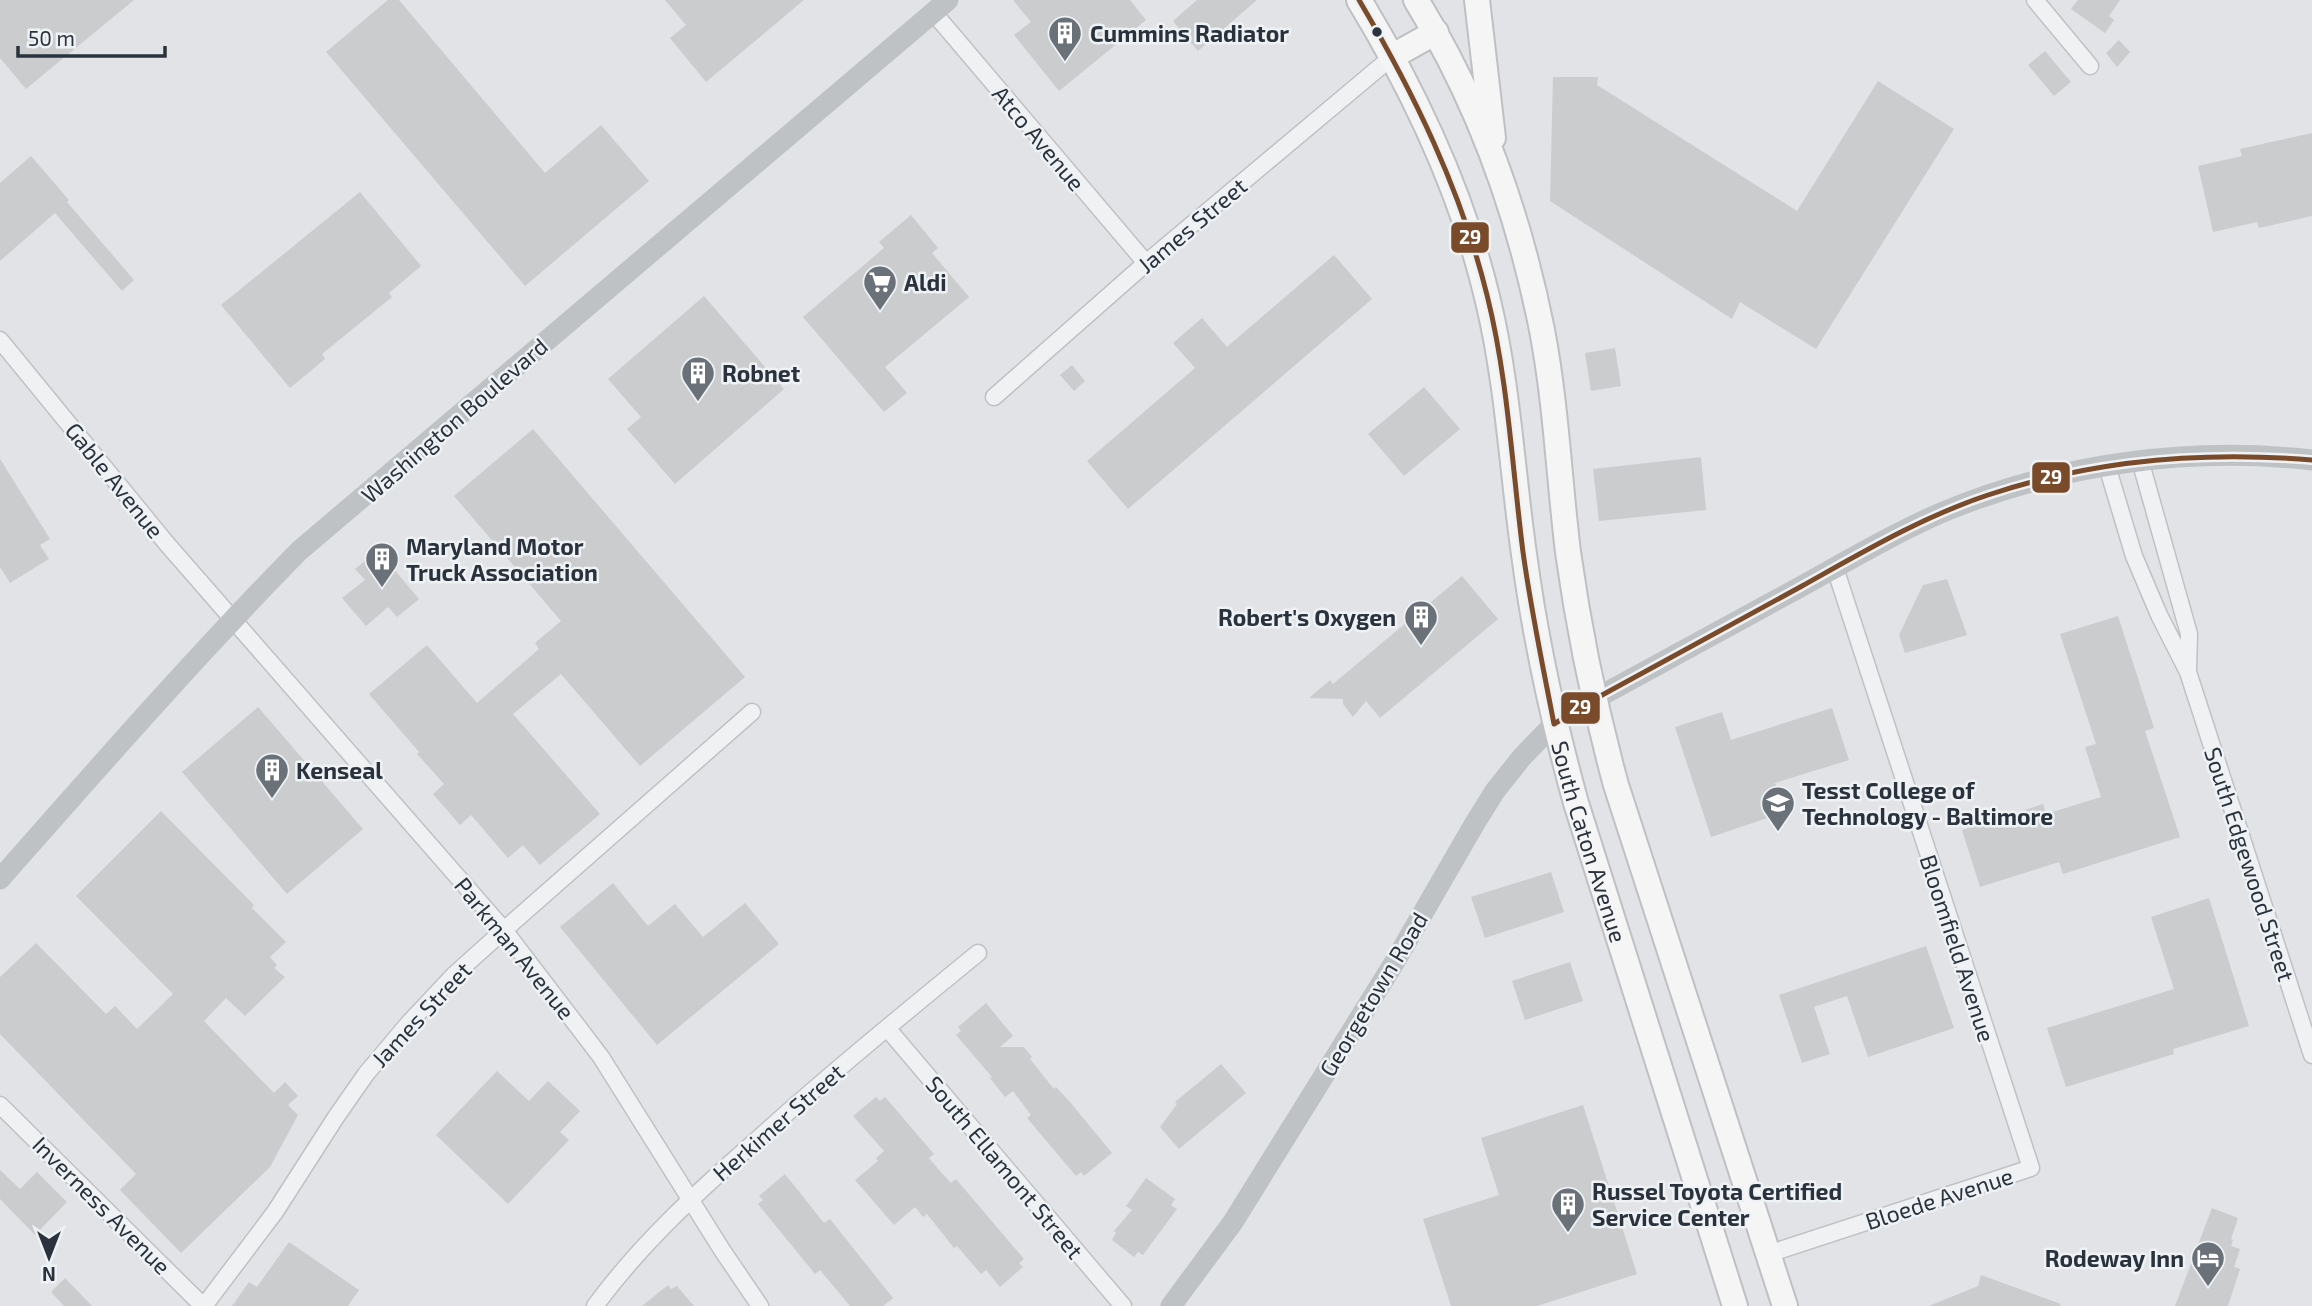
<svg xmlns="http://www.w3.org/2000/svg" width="2312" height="1306" font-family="'Exo 2',sans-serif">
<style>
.building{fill:#caccce}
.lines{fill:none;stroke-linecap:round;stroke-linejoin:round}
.street-casing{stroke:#c0c1c4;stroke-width:19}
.primary-casing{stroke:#bec0c3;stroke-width:28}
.street{stroke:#f0f1f3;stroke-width:16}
.secondary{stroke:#bfc2c5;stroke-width:21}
.primary{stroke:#f5f5f6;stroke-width:24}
.bus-1-casing{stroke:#eff2f5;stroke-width:10}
.bus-1{stroke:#7a4b2a;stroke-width:5}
.bus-dot{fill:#2a333d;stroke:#eff2f5;stroke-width:2.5}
.labels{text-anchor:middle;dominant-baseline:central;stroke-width:5;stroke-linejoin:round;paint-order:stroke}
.poi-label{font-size:23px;font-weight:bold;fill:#2a333d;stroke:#eff2f5;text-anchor:start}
.street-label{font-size:23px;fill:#2a333d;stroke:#eff2f5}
.line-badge{stroke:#eff2f5;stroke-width:2.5}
.badge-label{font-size:19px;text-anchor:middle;font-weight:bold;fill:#fff}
</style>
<rect width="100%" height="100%" fill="#e1e3e6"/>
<path class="building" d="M0,0H134L26,89L0,58Z
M388,0H399L545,173L601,125L649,181L525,286L326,52Z
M665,0H804L706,82L670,38L686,25Z
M1013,0H1130L1146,20L1059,91L1014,35L1031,22Z
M1197,0H1257L1198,51L1173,21Z
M2078,0H2120L2109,16L2114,20L2105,33L2071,9Z
M2119,40L2130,52L2117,67L2106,53Z
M2045,51L2071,82L2054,96L2028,65Z
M1553,77H1598L1597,85L1797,211L1878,81L1954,129L1816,349L1740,302L1732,319L1550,201Z
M2312,133V216L2259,228L2257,222L2213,232L2198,166L2242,156L2240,149Z
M31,156L69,200L67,202L134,280L122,291L55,213L0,261V183Z
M360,192L421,266L389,293L392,297L322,354L325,359L290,388L221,305Z
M911,215L938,248L932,253L969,297L885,367L907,393L884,412L803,317L884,248L879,242Z
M1334,255L1372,299L1128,509L1087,461L1195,368L1173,343L1202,318L1227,347Z
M704,296L784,389L675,484L627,429L641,417L608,379Z
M1615,348L1621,386L1591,391L1585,353Z
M1072,365L1085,381L1074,391L1060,375Z
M1424,387L1460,429L1404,476L1368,434Z
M533,429L745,677L640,766L561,674L513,714L600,814L540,865L523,845L508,858L471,815L460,825L433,794L444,784L417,754L419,752L369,694L427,645L477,703L539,649L535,643L561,621L454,496Z
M1701,457L1706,510L1599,521L1593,469Z
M0,459L50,539L40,545L49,559L10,583L0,567Z
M378,550L419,599L397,617L388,607L366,626L342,598L365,580L355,569Z
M1462,576L1498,619L1380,718L1366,701L1353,717L1343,704V699L1309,698L1330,680L1333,684Z
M1947,579L1967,635L1905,653L1899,635L1923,585Z
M2118,616L2154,728L2145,731L2180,837L2063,874L2059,862L1980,887L1962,830L2043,804L2046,814L2101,797L2085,747L2096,744L2060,634Z
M258,707L363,829L287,894L182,772Z
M1832,708L1849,760L1775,783L1785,812L1711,837L1675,727L1722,712L1731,740Z
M161,811L254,905L252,908L286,942L270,957L277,965L274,968L285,977L245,1016L226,998L204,1021L274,1093L285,1082L298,1096L288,1105L298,1115L270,1167L181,1253L120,1190L136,1174L0,1034V977L36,943L106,1014L115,1006L137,1029L173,994L76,896Z
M1551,872L1564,912L1485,938L1471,897Z
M613,883L648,926L675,904L703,937L745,903L779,944L657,1045L560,927Z
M2209,898L2249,1026L2173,1049L2174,1054L2066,1087L2047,1028L2174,989L2151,917Z
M1926,946L1954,1028L1868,1057L1847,996L1814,1007L1830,1054L1802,1063L1779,995Z
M1570,962L1583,1001L1525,1020L1512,981Z
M986,1003L1013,1036L1000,1047H1024L1032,1057L1030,1059L1054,1089L1056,1087L1070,1102L1112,1153L1084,1176L1081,1172L1076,1176L1027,1118L1031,1115L1013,1091L1005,1097L990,1078L992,1077L956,1035L961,1031L958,1027Z
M1221,1064L1246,1093L1179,1149L1160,1127L1177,1104L1175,1102Z
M497,1071L529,1101L548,1081L580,1111L560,1132L569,1140L508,1204L436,1135Z
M876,1097L880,1101L885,1097L934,1154L929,1158L939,1170L951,1183L956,1179L1024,1259L1019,1263L1023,1267L1000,1287L986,1270L981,1274L957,1246L954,1248L927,1214L923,1217L915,1207L894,1225L855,1180L878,1161L876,1158L884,1151L853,1116Z
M1583,1105L1637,1274L1537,1306H1451L1423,1219L1499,1195L1481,1138Z
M0,1170L20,1189L37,1172L67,1202L35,1235L0,1199Z
M785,1174L824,1223L830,1219L893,1298L883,1306H850L820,1270L815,1274L758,1204L763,1200L759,1196Z
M1146,1178L1175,1199L1171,1205L1177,1209L1143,1255L1138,1252L1134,1257L1112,1240L1116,1233L1114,1231L1132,1210L1126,1206Z
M2212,1208L2238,1218L2231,1239L2233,1240L2231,1246L2240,1249L2234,1267L2240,1269L2228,1306H2175Z
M289,1242L359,1290L348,1306H232L249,1282L257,1287Z
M1981,1275L2061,1304L2060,1306H1929L1978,1286Z
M65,1278L92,1306H64L51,1292Z
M668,1285L671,1289L677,1286L694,1306H642Z"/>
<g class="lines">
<g class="street-casing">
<path id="street" d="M2035,0L2090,66
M933,12L1146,263
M0,340L167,544L504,930L601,1057L722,1250L760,1306
M994,397L1146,263L1393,56
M2140,460L2189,634L2188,670
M2107,466L2134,556L2159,615L2188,672L2312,1055
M887,1028L1123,1306
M0,1105L203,1306
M1768,1254L2031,1168L1835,568
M204,1306L275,1212L336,1117L366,1074L408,1024L454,975L504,930L752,712
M595,1306C639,1246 694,1195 750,1146C824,1079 901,1016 978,953"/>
</g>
<g class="primary-casing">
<g id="primary">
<path id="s1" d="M1359,0C1416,94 1463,194 1488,301C1508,384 1512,470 1524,554C1535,638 1553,720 1576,803L1735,1306"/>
<path d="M1416,0C1478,100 1519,215 1542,330C1556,403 1559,478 1568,552C1579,631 1595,708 1616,785L1785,1306"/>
<path d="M1477,0L1493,138"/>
<path d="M1393,56L1436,32"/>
</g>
</g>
<use href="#street" class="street"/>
<path class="secondary" d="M0,879C98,768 195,657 299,551L948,0
M1171,1306L1233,1222L1394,963L1475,823L1495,791L1522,757L1554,724L1593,700C1663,662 1733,624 1802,586C1849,560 1895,533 1943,512C2058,464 2189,446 2312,460"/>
<use href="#primary" class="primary"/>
<g class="bus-1-casing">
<path id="bus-1" d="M1359,0C1414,93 1461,190 1487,295C1508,379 1512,466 1523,552C1531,610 1543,667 1554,724L1593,700C1663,662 1733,624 1802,586C1863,552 1922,517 1988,495C2093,460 2202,451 2312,460"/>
</g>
<use href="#bus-1" class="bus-1"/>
</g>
<defs>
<g id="building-pin" transform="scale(1.75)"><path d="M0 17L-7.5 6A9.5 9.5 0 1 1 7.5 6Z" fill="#6a7178" stroke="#eff2f5"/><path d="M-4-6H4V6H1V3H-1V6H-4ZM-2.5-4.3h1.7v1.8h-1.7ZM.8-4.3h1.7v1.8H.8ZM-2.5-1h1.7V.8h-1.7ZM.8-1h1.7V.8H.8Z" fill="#fff"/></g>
<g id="supermarket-pin" transform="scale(1.75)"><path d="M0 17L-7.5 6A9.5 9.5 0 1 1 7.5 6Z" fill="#6a7178" stroke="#eff2f5"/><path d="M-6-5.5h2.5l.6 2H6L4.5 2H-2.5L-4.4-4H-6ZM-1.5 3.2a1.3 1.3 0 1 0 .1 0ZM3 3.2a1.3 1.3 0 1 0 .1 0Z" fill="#fff"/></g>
<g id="university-pin" transform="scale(1.75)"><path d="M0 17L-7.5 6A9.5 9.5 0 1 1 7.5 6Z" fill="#6a7178" stroke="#eff2f5"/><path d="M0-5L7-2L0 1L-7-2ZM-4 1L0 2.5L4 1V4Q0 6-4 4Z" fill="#fff"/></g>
<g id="hotel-pin" transform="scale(1.75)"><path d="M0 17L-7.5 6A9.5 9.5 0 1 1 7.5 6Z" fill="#6a7178" stroke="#eff2f5"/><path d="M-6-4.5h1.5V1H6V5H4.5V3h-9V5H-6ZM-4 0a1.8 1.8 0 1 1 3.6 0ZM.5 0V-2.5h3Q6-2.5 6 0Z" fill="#fff"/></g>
</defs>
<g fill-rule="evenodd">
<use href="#building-pin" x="1065" y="33"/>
<use href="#supermarket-pin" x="880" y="282"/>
<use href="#building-pin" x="698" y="373"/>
<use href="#building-pin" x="382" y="559"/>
<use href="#building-pin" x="1421" y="617"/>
<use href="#building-pin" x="272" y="770"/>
<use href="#university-pin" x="1778" y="803"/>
<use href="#building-pin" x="1568" y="1204"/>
<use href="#hotel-pin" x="2208" y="1258"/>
</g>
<circle class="bus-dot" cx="1377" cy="32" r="6"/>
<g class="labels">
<g class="poi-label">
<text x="1090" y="33">Cummins Radiator</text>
<text x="904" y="282">Aldi</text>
<text x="722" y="373">Robnet</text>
<text x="406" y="546">Maryland Motor<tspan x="406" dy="26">Truck Association</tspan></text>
<text x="1396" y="617" text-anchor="end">Robert's Oxygen</text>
<text x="296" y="770">Kenseal</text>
<text x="1802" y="790">Tesst College of<tspan x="1802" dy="26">Technology - Baltimore</tspan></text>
<text x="1592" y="1191">Russel Toyota Certified<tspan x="1592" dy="26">Service Center</tspan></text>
<text x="2184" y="1258" text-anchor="end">Rodeway Inn</text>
</g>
<g class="street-label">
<text transform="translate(1039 138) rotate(50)">Atco Avenue</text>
<text transform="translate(1192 225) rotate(-40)">James Street</text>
<text transform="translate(454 420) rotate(-41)">Washington Boulevard</text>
<text transform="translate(115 480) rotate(51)">Gable Avenue</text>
<text stroke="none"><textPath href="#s1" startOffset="880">South Caton Avenue</textPath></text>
<text transform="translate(2250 864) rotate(72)">South Edgewood Street</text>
<text transform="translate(515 948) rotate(51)">Parkman Avenue</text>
<text transform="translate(1958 948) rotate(72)">Bloomfield Avenue</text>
<text transform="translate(1373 994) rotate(-59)">Georgetown Road</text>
<text transform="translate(421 1014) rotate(-47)">James Street</text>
<text transform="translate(778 1122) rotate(-41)">Herkimer Street</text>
<text transform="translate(1005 1167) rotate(50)">South Ellamont Street</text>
<text transform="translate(1939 1198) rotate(-18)">Bloede Avenue</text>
<text transform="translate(102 1205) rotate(45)">Inverness Avenue</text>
</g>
</g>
<g class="line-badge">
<rect x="1450" y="221" width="40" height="33" rx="7" fill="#7a4b2a"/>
<rect x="2031" y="461" width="40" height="33" rx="7" fill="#7a4b2a"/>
<rect x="1560" y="691" width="41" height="34" rx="7" fill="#7a4b2a"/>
</g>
<g class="badge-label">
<text x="1470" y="244">29</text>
<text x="2051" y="484">29</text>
<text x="1580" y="714">29</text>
</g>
<g transform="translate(49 1257) rotate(180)" stroke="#eff2f5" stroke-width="5" paint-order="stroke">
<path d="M0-5L12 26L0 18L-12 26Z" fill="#2a333d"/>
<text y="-10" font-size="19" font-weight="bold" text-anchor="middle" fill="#2a333d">N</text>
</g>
<path d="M18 46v10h147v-10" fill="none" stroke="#2a333d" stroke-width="3.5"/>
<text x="28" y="46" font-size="21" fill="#2a333d" stroke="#eff2f5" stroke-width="5" paint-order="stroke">50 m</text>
</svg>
